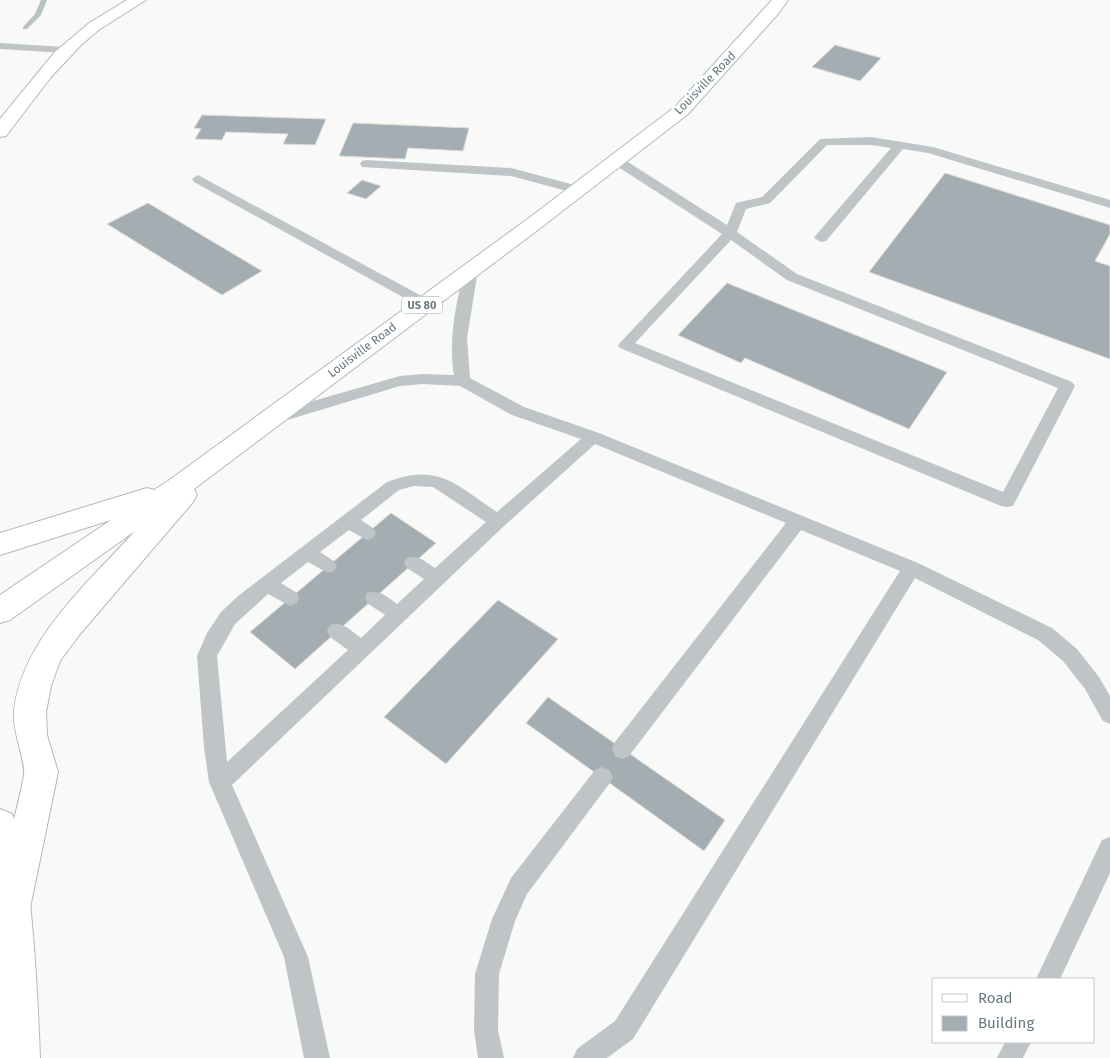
<svg xmlns="http://www.w3.org/2000/svg" width="1110" height="1058" font-family="'Fira Sans',sans-serif">
<style>
.lines{fill:none;stroke-linecap:round;stroke-linejoin:round}
.stream{fill:#b8c3c6;fill-rule:evenodd}
.building{fill:#a4aeb2;stroke:#dbdbda}
.secondary-casing{stroke:#b2b9bc;stroke-width:2}
.primary-casing{stroke:#b3b9bb;stroke-width:2}
.lane{fill:#bfc4c7;fill-rule:evenodd}
.secondary{fill:#fff;fill-rule:evenodd}
.primary{fill:#fff;fill-rule:evenodd}
.labels{text-anchor:middle;dominant-baseline:central;stroke-width:5;stroke-linejoin:round;paint-order:stroke}
.shield{fill:#fff;stroke:#95a0a5;stroke-width:1}
.shield-label{font-size:11px;font-weight:bold;fill:#67787f}
.street-label{font-size:12px;fill:#67787f;stroke:#fff}
</style>
<rect width="100%" height="100%" fill="#f9f9f8"/>
<g class="lines">
<path class="stream" d="M41,0H47L41,15L27,29H23V27L35,14Z"/>
</g>
<path class="building" d="M835,45L881,58L860,81L812,67Z
M202,115L326,119L315,145L283,144L288,134L226,132L222,140L195,139L201,129L194,128Z
M353,123L469,128L463,151L408,148L405,159L339,156Z
M945,173L1110,225V234L1095,261L1110,266V359L869,272Z
M362,180L381,186L366,199L347,193Z
M148,203L262,271L222,295L107,224Z
M727,283L947,372L909,429L745,358L741,363L678,335Z
M391,513L436,543L295,669L250,632Z
M498,600L558,639L446,764L384,717Z
M548,697L725,820L704,851L526,723Z"/>
<g class="lines">
<g class="secondary-casing">
<path id="secondary" d="M127,0H146L100,29L82,44L51,77L6,136L0,137V119L54,53L89,23Z
M0,809L12,814C23,839 25,867 29,893C35,948 38,1003 40,1058H0Z"/>
</g>
<g class="primary-casing">
<path id="primary" d="M772,0H788L778,14L688,114L543,226L194,489L197,495L193,502L80,634L60,661L51,686L46,712L47,735L58,772L30,908L25,921L12,926L0,921C0,908 0,893 0,879C6,844 18,810 24,775C26,761 12,732 14,711C22,639 89,582 135,531L10,620L0,623V595L111,520L0,555V533L147,488L154,490L168,481L529,218L676,106Z
M0,954C19,962 29,977 37,995L32,1009L18,1014L4,1009L0,1003Z"/>
</g>
<path class="lane" d="M0,43L65,47L70,50L65,53L0,49Z
M871,137L933,147L1110,200V208L928,153L903,149L826,241L821,242L814,238L816,235L891,148L871,145H827L770,203L746,209L737,232L797,274L1072,382L1075,386L1013,506L1007,507L1001,506L620,348L618,345L722,234L612,163L610,160L612,157H620L727,225L736,203L762,197L820,139ZM731,240L787,280L1058,388L1003,492L635,343Z
M366,160L511,168L582,187L584,190L578,194L511,176L362,167L360,164L362,161Z
M198,175L429,300L431,303L429,306H419L194,182L192,179Z
M471,266L478,270L467,338L470,378L524,407L599,433L918,563L1052,628L1077,649L1099,677L1110,696V724L1103,721L1085,689L1063,661L1038,640L915,578L633,1039L607,1058H573L577,1049L615,1021L900,571L801,530L629,756L622,759L615,756L612,749L615,742L786,523L595,444L504,526L232,785L308,957L330,1058H304L284,957L209,782L204,747L197,656L207,633L221,612L238,596L387,482C439,462 456,485 497,512L581,439L512,415L460,386L422,384L400,386L274,424L268,422L266,418L268,414L400,376L422,374L454,375C448,339 456,305 464,270ZM414,486L433,487L486,522L435,568C426,562 418,554 407,558L404,563L407,568L424,579L397,604C388,597 379,589 367,593L365,598L367,603L385,615L361,638C351,631 343,621 330,625L327,631L330,637L348,650L227,762L217,656L235,624L268,594L290,606L297,603L299,598L297,593L281,583L308,562L328,573L334,571L337,566L334,561L320,552L349,530L367,540L373,538L376,533L373,528L361,520L399,490Z
M602,767L609,770L613,777L609,784L527,894L515,921L499,974L498,1030L504,1058H478L474,1030L475,974L492,919L511,878L595,770Z
M1110,837V873L1060,979H1036L1102,840Z
M1005,1042H1031L1023,1058H997Z"/>
<use href="#secondary" class="secondary"/>
<use href="#primary" class="primary"/>
</g>
<g class="labels">
<rect class="shield" x="402" y="296.5" width="40" height="17" rx="4"/>
<g class="shield-label">
<text x="422" y="305">US 80</text>
</g>
<g class="street-label">
<text transform="translate(705 83) rotate(-46)">Louisville Road</text>
<text transform="translate(362 350) rotate(-37)">Louisville Road</text>
</g>
</g>
<rect x="932" y="978" width="162" height="65" fill="#ffffff" stroke="#c2c9cc"/>
<rect x="942" y="994" width="25" height="8" fill="#ffffff" stroke="#c2c9cc"/>
<text x="978" y="1003" font-size="15" fill="#67787f">Road</text>
<rect x="942" y="1016" width="25" height="15" fill="#a4aeb2" stroke="#c2c9cc"/>
<text x="978" y="1028" font-size="15" fill="#67787f">Building</text>
</svg>
